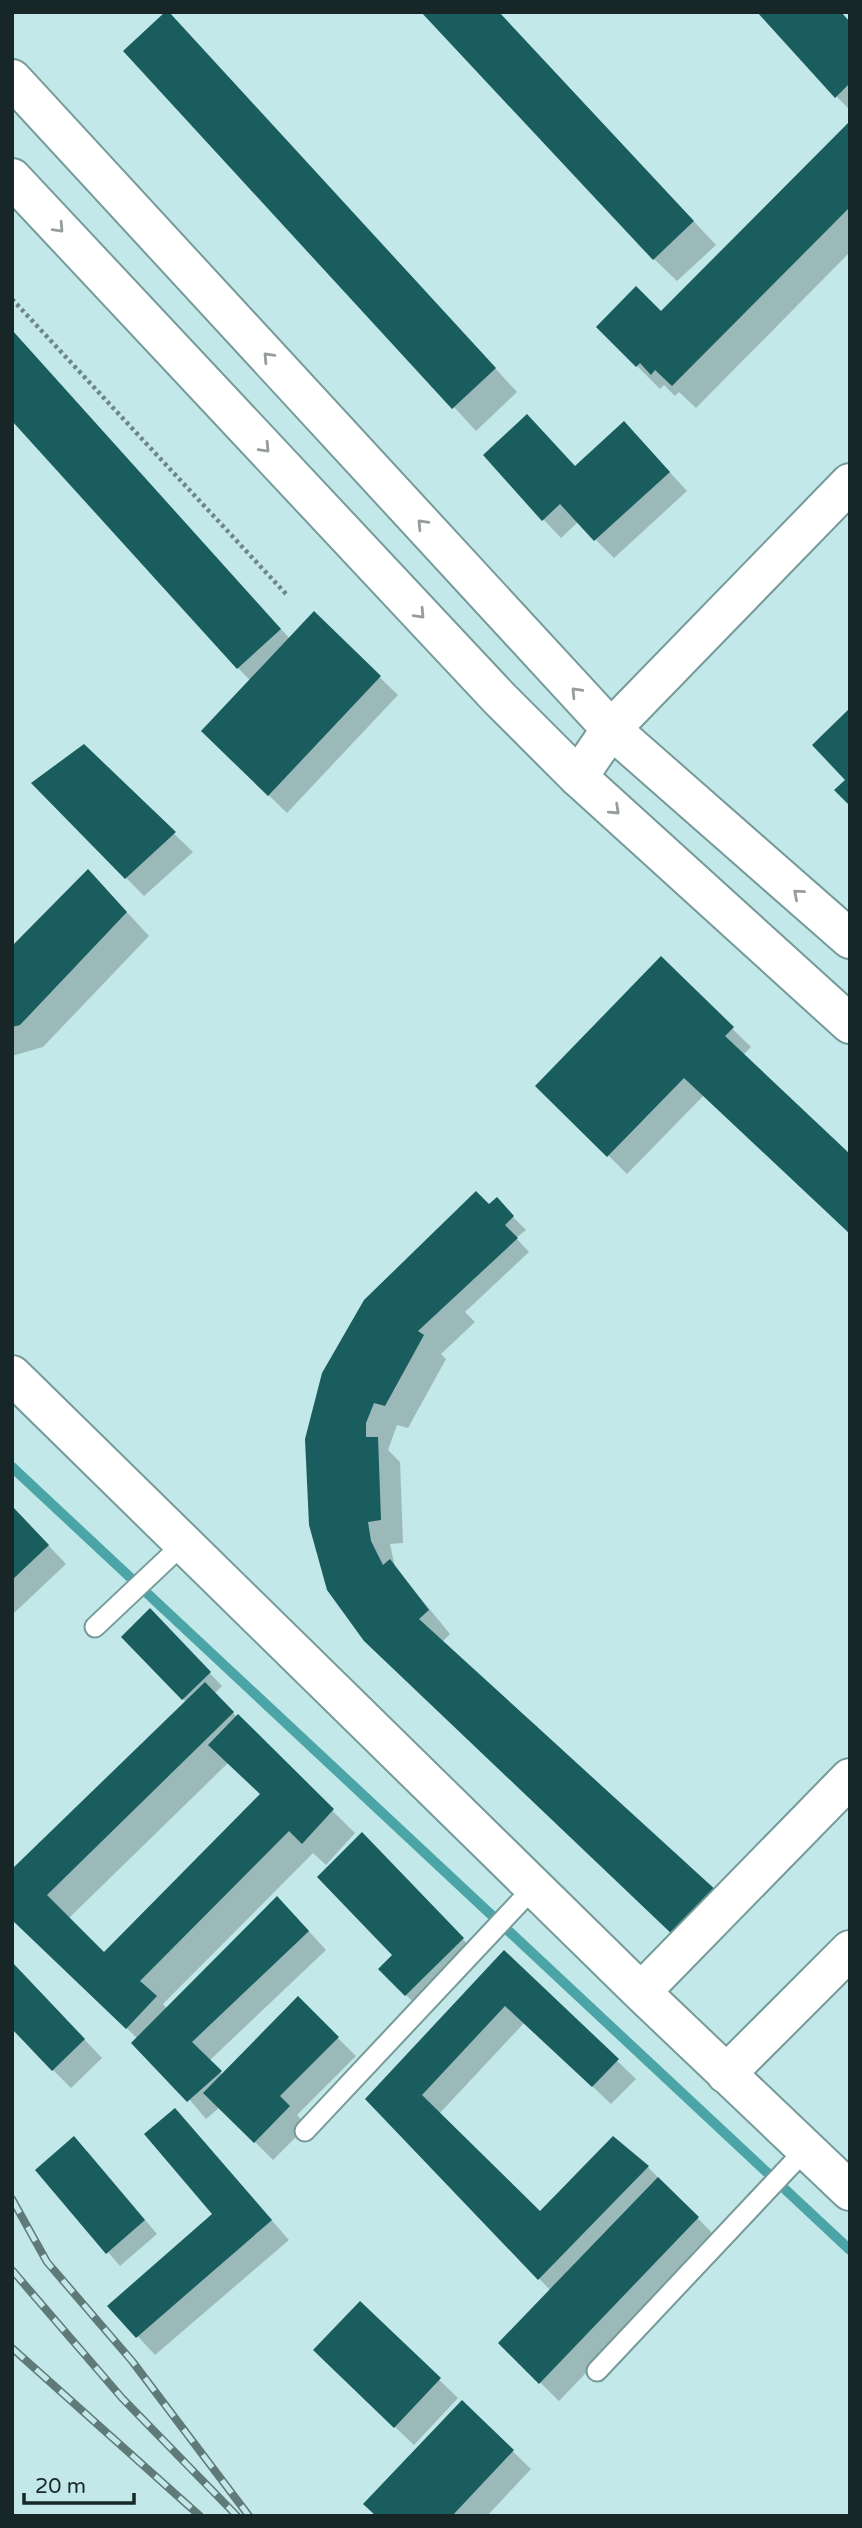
<svg xmlns="http://www.w3.org/2000/svg" width="862" height="2528" font-family="'Varela Round',sans-serif">
<style>
.shadow{fill:#0003;fill-rule:evenodd}
.lines{fill:none;stroke-linecap:round;stroke-linejoin:round}
.stream{stroke:#4ba5a7;stroke-width:10}
.building{fill:#195d5f}
.lane-casing{stroke:#769a9a;stroke-width:23}
.street-casing{stroke:#769a9a;stroke-width:42}
.secondary-casing{stroke:#769a9a;stroke-width:42}
.path{stroke:#6d8687;stroke-width:4.5;stroke-dasharray:3.5 3.5;stroke-linecap:butt}
.lane{stroke:#fff;stroke-width:19}
.street{stroke:#fff;stroke-width:38}
.secondary{stroke:#fff;stroke-width:38}
.rail-casing{stroke:#607979;stroke-width:8}
.rail{stroke:#c3e8e9;stroke-width:5;stroke-dasharray:16;stroke-linecap:butt}
.oneway{stroke:#979d9d}
</style>
<rect width="100%" height="100%" fill="#c3e8e9"/>
<path class="shadow" d="M498,12L716,245L677,281L654,259Z
M850,23V110L836,96Z
M190,36L517,392L476,431L126,51Z
M850,124V252L696,408L679,392L675,396L664,385L660,389L598,327L661,314Z
M31,352L290,639L314,614L398,695L287,813L221,749L251,681L238,668Z
M642,442L687,491L614,558L578,522L561,538L543,519L576,468Z
M84,747L193,852L144,896L33,783Z
M111,895L149,936L43,1047L12,1056V948Z
M661,959L751,1047L627,1174L538,1086Z
M496,1200L526,1230L516,1238L529,1252L465,1312L475,1322L441,1354L446,1359L408,1428L397,1425L388,1450L400,1462L403,1543L390,1544L395,1567L450,1634L441,1643L533,1723L717,1893L389,1663L307,1439Z
M12,1507L66,1564L12,1615Z
M150,1611L222,1686L214,1694L355,1833L326,1865L313,1853L163,2004L167,2009L295,1916L326,1950L209,2061L223,2075L298,1999L356,2056L297,2115L307,2126L273,2160L220,2107L206,2119L138,2039L12,1918L186,1702L123,1637ZM228,1763L262,1795L104,1955L68,1919Z
M380,1853L481,1958L424,2013L380,1969L394,1955Z
M504,1953L636,2079L611,2104L525,2022L439,2114L540,2213L648,2167L716,2237L559,2401L500,2343L551,2291L367,2099Z
M12,1963L102,2058L71,2088L53,2070Z
M175,2110L289,2240L155,2355L110,2306L215,2214Z
M87,2151L157,2234L120,2266L37,2170Z
M360,2303L458,2398L414,2445L334,2369Z
M462,2402L531,2469L487,2516H378Z"/>
<g class="lines">
<path class="stream" d="M12,1467L850,2250"/>
</g>
<path class="building" d="M165,12H169L496,368L452,409L123,51Z
M421,12H499L694,221L653,260Z
M757,12H841L850,22V83L835,98Z
M850,121V207L672,386L655,370L651,375L640,363L636,367L596,327L636,286L661,311Z
M12,330L281,629L237,669L12,421Z
M527,414L575,466L624,421L670,472L594,541L560,504L542,521L483,455Z
M314,611L381,676L268,796L201,731Z
M850,708V806L834,790L845,780L812,745Z
M84,744L176,832L125,879L31,783Z
M88,869L127,912L20,1025L12,1027V946Z
M661,956L734,1027L725,1036L850,1154V1234L684,1078L607,1157L535,1086Z
M476,1191L489,1204L497,1197L514,1216L505,1225L518,1238L418,1331L424,1335L385,1406L374,1403L366,1423V1437H378L381,1520L368,1522L371,1541L383,1565L390,1559L429,1610L419,1619L718,1892L675,1937L364,1641L327,1590L309,1525L305,1439L322,1373L364,1300Z
M12,1506L49,1545L12,1580Z
M150,1608L211,1672L182,1700L121,1637Z
M205,1682L234,1712L47,1895L104,1952L260,1794L208,1745L238,1714L334,1809L302,1844L289,1831L140,1981L157,1996L126,2029L12,1920V1869Z
M362,1832L464,1938L405,1996L378,1969L392,1955L317,1877Z
M277,1896L309,1931L192,2042L222,2071L187,2102L131,2043Z
M504,1950L619,2059L592,2087L505,2006L422,2095L540,2211L613,2136L649,2166L538,2280L365,2099Z
M12,1962L85,2039L52,2071L12,2029Z
M298,1996L339,2037L280,2096L290,2106L254,2143L203,2093Z
M175,2108L272,2220L136,2338L107,2306L212,2214L144,2134Z
M74,2136L145,2220L106,2254L35,2170Z
M658,2177L699,2217L539,2384L498,2343Z
M360,2301L441,2378L394,2428L313,2350Z
M462,2400L514,2450L452,2516H376L363,2504Z"/>
<g class="lines">
<g class="lane-casing">
<path id="lane" d="M95,1627L185,1542
M305,2131L534,1887
M597,2371L806,2149"/>
</g>
<g class="street-casing">
<path id="street" d="M578,777L611,729L850,483
M12,1375L641,1992L850,2191
M641,1992L850,1778
M726,2074L850,1950"/>
</g>
<g class="secondary-casing">
<path id="secondary" d="M12,79L611,729L850,939
M12,178L499,698L578,777L850,1024"/>
</g>
<path class="path" d="M12,299L287,595"/>
<use href="#lane" class="lane"/>
<use href="#street" class="street"/>
<use href="#secondary" class="secondary"/>
<g class="rail-casing">
<path id="rail" d="M12,2199L47,2262L132,2361L249,2516
M12,2270L122,2398L237,2516
M12,2348L200,2516"/>
</g>
<use href="#rail" class="rail"/>
</g>
<defs><path id="oneway-chevron" d="M-2-3.5L2.5 0L-2 3.5" fill="none" stroke-width="1.6" stroke-linecap="round" stroke-linejoin="round" transform="scale(1.75)"/></defs>
<g class="oneway">
<use href="#oneway-chevron" transform="translate(59 228) rotate(47)"/>
<use href="#oneway-chevron" transform="translate(268 357) rotate(-133)"/>
<use href="#oneway-chevron" transform="translate(265 448) rotate(47)"/>
<use href="#oneway-chevron" transform="translate(422 524) rotate(-133)"/>
<use href="#oneway-chevron" transform="translate(420 614) rotate(47)"/>
<use href="#oneway-chevron" transform="translate(576 692) rotate(-133)"/>
<use href="#oneway-chevron" transform="translate(615 810) rotate(43)"/>
<use href="#oneway-chevron" transform="translate(798 894) rotate(-139)"/>
</g>
<rect width="862" height="2528" fill="none" stroke="#172626" stroke-width="28"/>
<path d="M24 2493v10h110v-10" fill="none" stroke="#172626" stroke-width="3.5"/>
<text x="35" y="2493" font-size="21" fill="#172626" stroke="#c3e8e9" stroke-width="5" paint-order="stroke">20 m</text>
</svg>
